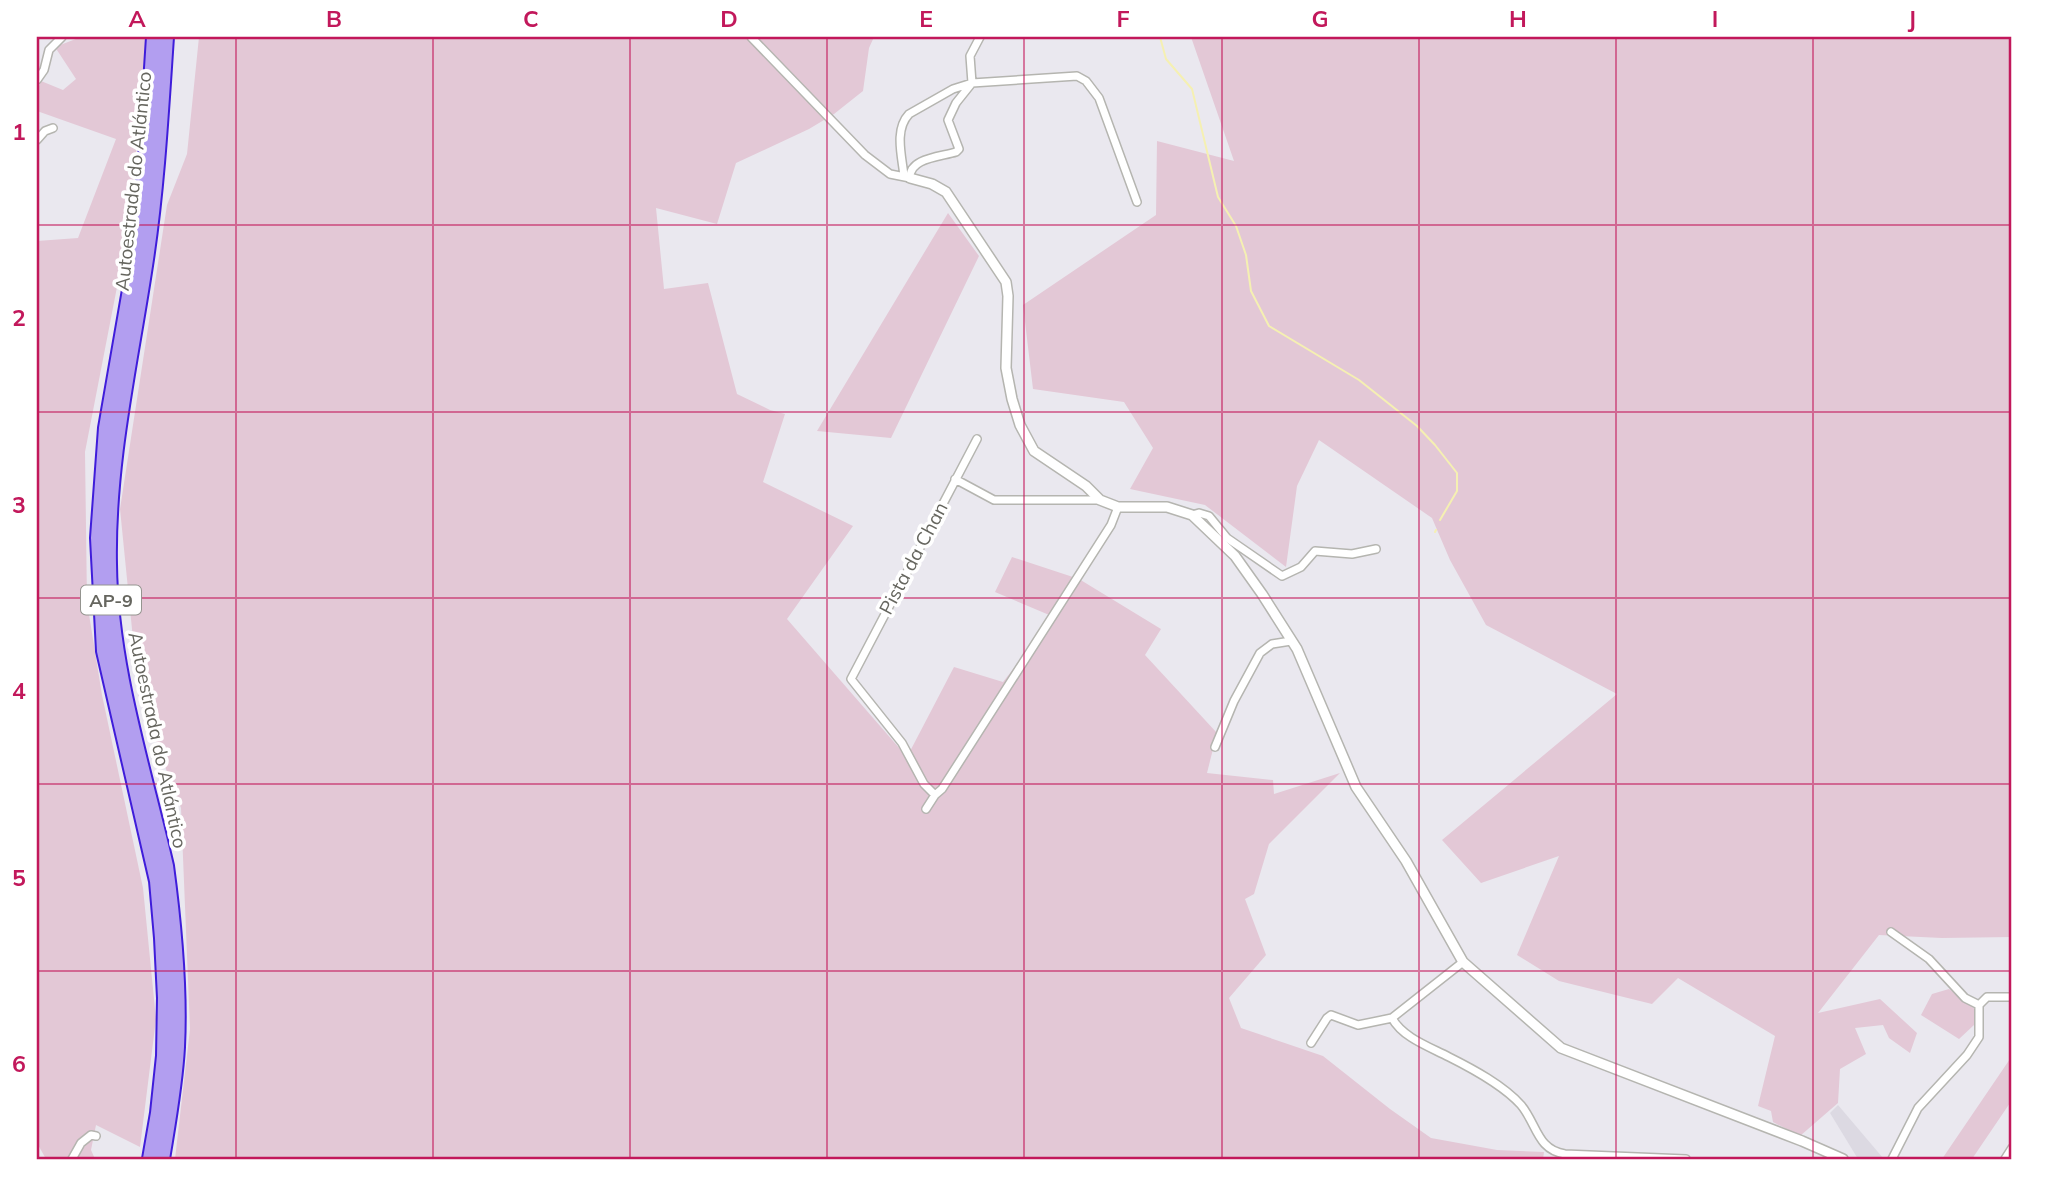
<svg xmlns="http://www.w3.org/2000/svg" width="2049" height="1196" font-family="Mulish,sans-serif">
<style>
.education{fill:#dcd9e2}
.green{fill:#e3c8d6}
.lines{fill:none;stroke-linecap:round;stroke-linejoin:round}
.stream{stroke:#f5f0b2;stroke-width:2}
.minor-casing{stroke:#b5b5b0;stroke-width:10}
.tertiary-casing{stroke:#b5b5b0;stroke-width:12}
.motorway-casing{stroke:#3f1dda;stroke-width:18}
.minor{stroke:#fff;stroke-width:7}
.tertiary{stroke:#fff;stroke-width:9}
.motorway{stroke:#b29ef0;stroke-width:14}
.grid{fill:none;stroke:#c2185b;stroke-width:2;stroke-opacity:0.55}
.labels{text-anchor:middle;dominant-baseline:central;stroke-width:7;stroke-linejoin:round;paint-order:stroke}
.shield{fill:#fff;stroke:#94948f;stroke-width:2}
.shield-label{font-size:18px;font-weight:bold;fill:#66665f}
.street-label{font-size:19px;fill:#66665f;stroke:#fff}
.neatline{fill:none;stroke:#c2185b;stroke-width:2.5}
.grid-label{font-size:23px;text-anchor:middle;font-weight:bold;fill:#c2185b}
</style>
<rect width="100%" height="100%" fill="#eae8ef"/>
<path class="education" d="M1838,1105L1883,1158L1882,1159H1858L1830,1113Z"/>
<path class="green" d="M81,37H146L139,128L124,251L85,452L87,602L102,695L143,888L156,1019L140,1147L96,1125L91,1150L95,1159H46L37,1143V241L78,238L116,139L37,111V91L41,81L63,90L76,79L55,47Z
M199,37H874L869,48L863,91L834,114L809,129L736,163L717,224L656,208L664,289L708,283L737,394L770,410L785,414L763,482L853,526L787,619L907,757L954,667L1003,682L1054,617L995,592L1012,557L1079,579L1161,629L1145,655L1217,733L1207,773L1273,780L1274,794L1340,773L1269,844L1254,894L1245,899L1266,955L1229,998L1241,1028L1323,1056L1390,1109L1431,1138L1497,1150L1544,1152L1543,1159H175L190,1029L181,808L139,699L120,509L167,205L187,154Z
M1191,37H2012V937L1942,938L1879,935L1818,1013L1880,999L1917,1033L1910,1053L1889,1038L1883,1025L1855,1028L1866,1054L1840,1069L1838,1103L1800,1136L1773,1122L1771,1111L1758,1106L1775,1036L1678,978L1652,1004L1559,981L1517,955L1559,856L1481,883L1442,840L1617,694L1486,625L1450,560L1432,518L1319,440L1297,486L1286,567L1205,505L1130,489L1153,448L1124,402L1033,389L1023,305L1156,215L1157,141L1234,161Z
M948,213L979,256L891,438L817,431Z
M1949,989L1975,1009L1974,1025L1959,1039L1921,1015L1932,994Z
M2012,1056V1100L1972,1159H1942Z"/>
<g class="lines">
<path class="stream" d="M1160,37L1166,59L1192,89L1218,197L1236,226L1246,255L1251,291L1269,326L1359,380L1417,426L1435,445L1457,473V491L1440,520
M1435,532L1436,530"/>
<g class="minor-casing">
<path id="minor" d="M751,37L865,155L890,174L910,178C909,158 940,157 956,152L959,149L948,120L956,103L972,83L970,56L980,37
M37,80L44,70L49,50L62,37
M37,140L45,131L53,128
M904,176C902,156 894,130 909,114L953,89L972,83L1077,76L1086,81L1099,98L1137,202
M955,479L994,500H1100
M1192,515L1199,513L1209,516L1227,538L1282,576L1301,567L1315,551L1352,554L1376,549
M1215,747L1234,701L1260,653L1272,644L1291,641
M935,795L924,784L902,743L851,679L977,439
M926,809L935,795L942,789L1111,525L1118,507
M1891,932L1929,959L1965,998L1979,1005
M1463,962L1392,1018C1403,1038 1430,1047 1449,1057C1473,1069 1503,1085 1521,1105C1537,1124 1537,1150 1565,1154L1686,1159
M1311,1043L1327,1018L1331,1015L1358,1025L1392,1018
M72,1159L81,1143L91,1135L96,1136
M1892,1159L1918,1108L1967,1055L1979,1037V1005L1987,997H2012
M2005,1159L2012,1148"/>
</g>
<g class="tertiary-casing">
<path id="tertiary" d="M910,178L932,184L946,192L1006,282L1008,296L1006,368L1012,399L1020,425L1034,451L1086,486L1100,500L1118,507H1167L1192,515L1235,556L1262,594L1297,649L1356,787L1406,861L1463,962L1561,1048L1802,1141L1843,1159"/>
</g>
<g class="motorway-casing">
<path id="motorway" d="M150,1159L158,1113L164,1056L165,998L162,938L157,881L104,651L98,538L106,428L135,261L145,176L154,37
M162,1159C168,1122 175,1085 177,1047C180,987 174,925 166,866C143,766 110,666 109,564C107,460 131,361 146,259C157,185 161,111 166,37"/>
</g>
<use href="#minor" class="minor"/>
<use href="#tertiary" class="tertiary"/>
<use href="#motorway" class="motorway"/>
</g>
<path class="grid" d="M236,37V1159M433,37V1159M630,37V1159M827,37V1159M1024,37V1159M1222,37V1159M1419,37V1159M1616,37V1159M1813,37V1159M37,225H2012M37,412H2012M37,598H2012M37,784H2012M37,971H2012"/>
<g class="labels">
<rect class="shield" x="81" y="585.5" width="60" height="29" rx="5"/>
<g class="shield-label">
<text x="111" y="600">AP-9</text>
</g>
<g class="street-label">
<text transform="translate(133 181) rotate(-84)">Autoestrada do Atlántico</text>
<text transform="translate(913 558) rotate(-62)">Pista da Chan</text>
<text transform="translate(158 740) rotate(78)">Autoestrada do Atlántico</text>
</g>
</g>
<rect width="2049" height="1196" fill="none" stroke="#ffffff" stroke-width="77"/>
<rect x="38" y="38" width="1972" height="1120" class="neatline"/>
<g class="grid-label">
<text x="137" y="27">A</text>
<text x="334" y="27">B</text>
<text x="531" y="27">C</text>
<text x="729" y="27">D</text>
<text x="926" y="27">E</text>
<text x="1123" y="27">F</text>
<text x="1320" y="27">G</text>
<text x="1518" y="27">H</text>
<text x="1715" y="27">I</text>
<text x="1912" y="27">J</text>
<text x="19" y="140">1</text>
<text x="19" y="326">2</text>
<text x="19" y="513">3</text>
<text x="19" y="699">4</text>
<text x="19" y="886">5</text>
<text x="19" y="1072">6</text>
</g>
</svg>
